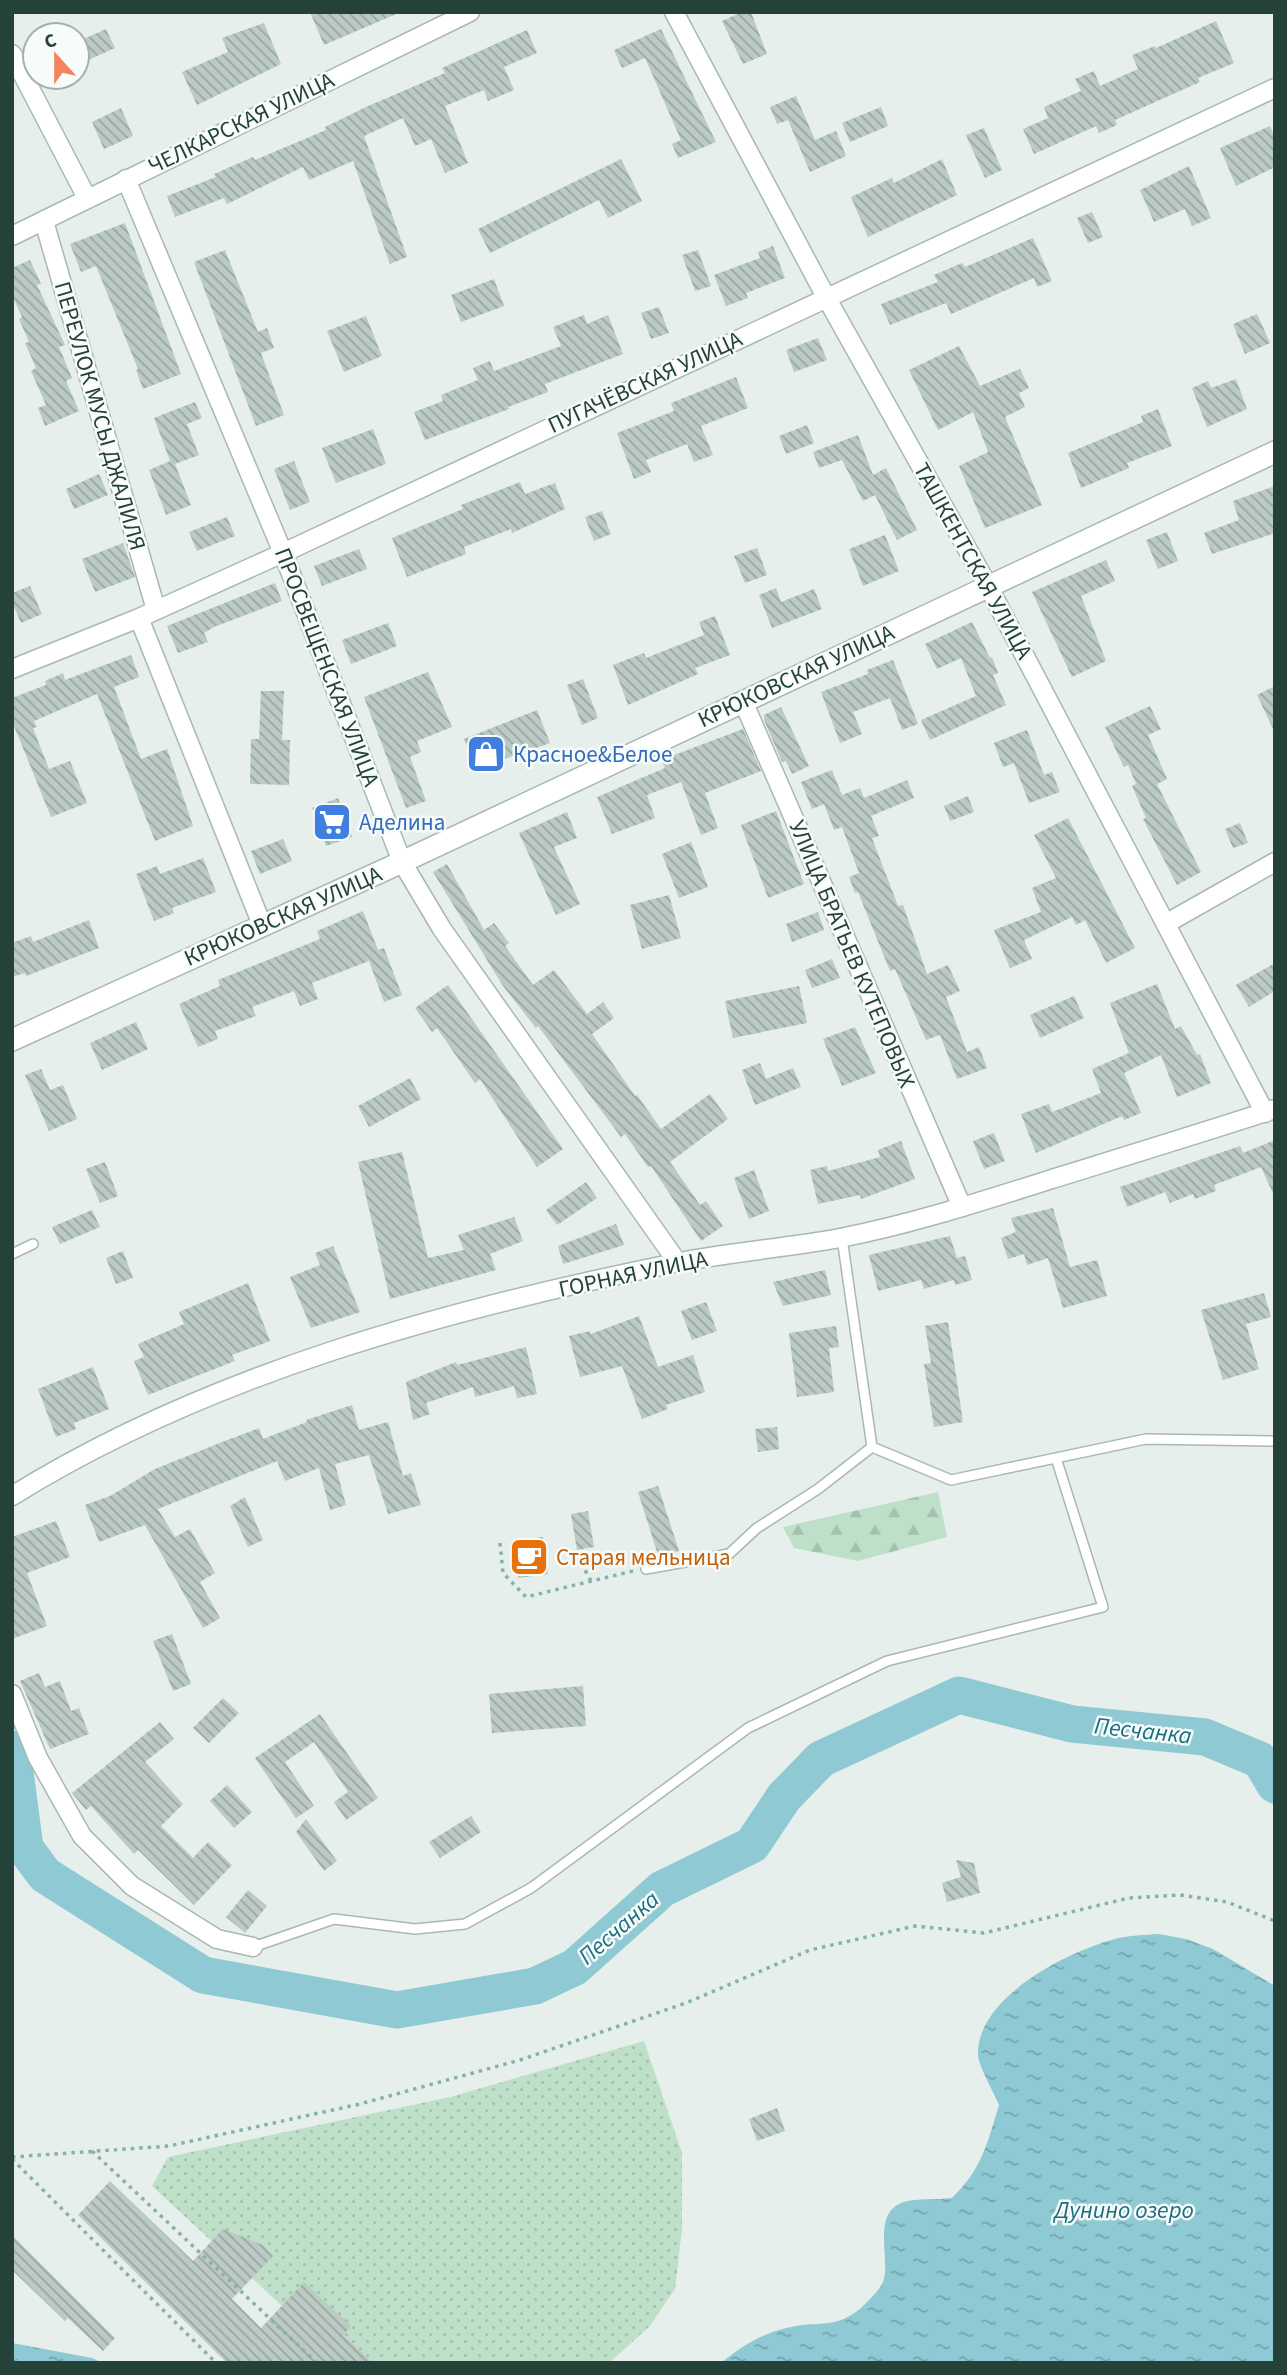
<svg xmlns="http://www.w3.org/2000/svg" width="1287" height="2375" font-family="'Source Sans 3',sans-serif">
<style>
.forest{fill:url(#forest-firs)}
.park{fill:url(#park-dots)}
.water{fill:url(#water-ripples)}
.lines{fill:none;stroke-linecap:round;stroke-linejoin:round}
.river{stroke:#8ec9d4;stroke-width:37}
.building{fill:url(#building-back-hatch)}
.service-casing{stroke:#a8b8b2;stroke-width:12}
.minor-casing{stroke:#a8b8b2;stroke-width:21}
.tertiary-casing{stroke:#a8b8b2;stroke-width:24}
.path{stroke:#86b3a5;stroke-width:3.5;stroke-dasharray:3.5 5;stroke-linecap:butt}
.service{stroke:#fff;stroke-width:9}
.minor{stroke:#fff;stroke-width:18}
.tertiary{stroke:#fff;stroke-width:21}
.labels{text-anchor:middle;dominant-baseline:central;stroke-width:5;stroke-linejoin:round;paint-order:stroke}
.street-label{font-size:23px;fill:#24423a;stroke:#f7fbf9}
.shop-label{font-size:23px;fill:#366cbe;stroke:#f7fbf9;text-anchor:start}
.food-label{font-size:23px;fill:#c56008;stroke:#f7fbf9;text-anchor:start}
.water-label{font-size:24px;font-style:italic;fill:#1c6f80;stroke:#f7fbf9}
</style>
<defs>
<pattern id="forest-firs" width="22" height="20" patternUnits="userSpaceOnUse" patternTransform="scale(1.75)"><rect width="22" height="20" fill="#bfe0c8"/><path d="M5 1l3.5 6h-7zM16 11l3.5 6h-7z" fill="#a4c1ad"/></pattern>
<pattern id="park-dots" width="8" height="8" patternUnits="userSpaceOnUse" patternTransform="scale(1.75)"><rect width="8" height="8" fill="#bfe0c8"/><path d="M2 2h.1M6 6h.1" fill="none" stroke="#a4c1ad" stroke-width="1.8" stroke-linecap="round"/></pattern>
<pattern id="water-ripples" width="26" height="14" patternUnits="userSpaceOnUse" patternTransform="scale(1.75)"><rect width="26" height="14" fill="#8ec9d4"/><path d="M2 4q2-2 4 0t4 0M15 11q2-2 4 0t4 0" fill="none" stroke="#74a5ad"/></pattern>
<pattern id="building-back-hatch" width="6" height="6" patternUnits="userSpaceOnUse" patternTransform="scale(1.75)"><rect width="6" height="6" fill="#bbcac4"/><path d="M-1 5l2 2M0 0l6 6M5-1l2 2" fill="none" stroke="#98a6a0"/></pattern>
</defs>
<rect width="100%" height="100%" fill="#e6efeb"/>
<path class="forest" d="M938,1492L947,1537L858,1561L794,1548L783,1527Z"/>
<path class="park" d="M644,2041L682,2153V2229L675,2289L649,2327L609,2363H344L152,2186L168,2157L450,2097Z"/>
<path class="water" d="M1159,1934L1186,1939L1213,1949L1275,1986V2363H721C743,2345 763,2333 791,2327C818,2321 837,2329 861,2308C867,2302 879,2291 882,2284C893,2263 869,2213 904,2202C917,2198 937,2200 952,2198C982,2169 987,2144 999,2105C994,2093 978,2065 978,2055C976,1997 1069,1951 1115,1939C1129,1935 1145,1935 1159,1934Z
M12,2343L92,2358L103,2363H12Z"/>
<g class="lines">
<path class="river" d="M12,1749L25,1848L45,1875L203,1975L397,2010L535,1986L575,1967L662,1889L752,1845L784,1797L821,1759L959,1695L1072,1724L1205,1737L1260,1760L1275,1785"/>
</g>
<path class="building" d="M310,12H401L324,45Z
M742,12H751L767,54L743,64L722,21Z
M1216,21L1234,63L1198,78L1200,82L1115,120L1117,125L1099,133L1096,126L1034,154L1023,129L1048,118L1044,107L1081,91L1075,79L1094,71L1100,86L1138,69L1132,55L1155,46L1156,48Z
M264,23L281,64L197,105L182,72L228,52L222,38Z
M106,29L115,48L77,65V42Z
M661,29L716,142L678,158L672,144L681,140L645,58L622,68L614,50Z
M527,30L537,53L504,67L514,90L488,101L484,90L445,106L468,163L445,173L431,139L415,146L403,118L364,136L407,257L390,264L353,161L309,180L303,167L227,204L224,198L175,217L167,196L216,177L214,174L253,157L255,160L326,130L325,127L366,107L445,73L442,68Z
M796,96L815,140L836,131L846,156L810,172L788,120L777,124L770,107Z
M881,107L888,126L850,142L842,123Z
M121,108L133,136L104,149L92,122Z
M1270,126L1275,138V167L1236,186L1220,148Z
M984,128L1002,170L985,178L966,135Z
M621,159L642,201L608,218L599,200L490,253L478,229Z
M942,159L957,195L868,237L851,197L892,178L894,183Z
M1189,166L1211,218L1192,226L1185,209L1154,222L1140,190Z
M1092,212L1103,237L1088,243L1077,218Z
M125,223L181,374L143,389L136,370L138,369L96,266L81,272L70,244Z
M1033,238L1052,281L1037,287L1034,278L951,314L946,303L890,325L881,304L938,282L934,275L962,263L965,267Z
M773,246L785,278L746,293L748,298L726,306L714,275L760,258L758,252Z
M225,250L258,332L267,328L274,348L261,353L284,415L256,426L194,262Z
M698,250L711,286L695,291L682,255Z
M30,260L41,284L37,285L65,345L59,347L72,378L66,381L79,411L45,426L38,408L46,405L31,371L36,368L25,343L29,342L19,319L22,317L12,295V268Z
M494,279L504,306L461,322L451,295Z
M659,307L669,333L651,339L641,313Z
M1257,314L1270,343L1245,354L1233,324Z
M584,315L587,324L608,315L623,354L545,384L548,392L508,407L509,409L425,440L414,412L443,401L441,395L478,380L473,368L490,361L494,371L561,346L553,327Z
M366,316L382,356L344,372L327,331Z
M818,338L827,360L794,372L786,350Z
M959,346L980,386L1020,369L1029,388L1019,393L1025,407L1005,417L1042,505L985,528L959,466L988,452L973,412L938,430L909,370Z
M736,377L748,408L701,426L713,455L694,462L687,444L646,460L651,472L634,479L617,433L674,411L671,403Z
M1236,379L1247,409L1207,427L1192,388L1208,381L1211,388Z
M195,402L202,418L187,424L199,455L175,464L191,505L166,515L149,470L170,461L154,418Z
M1158,409L1172,446L1127,463L1129,468L1081,488L1068,453L1143,422L1141,416Z
M807,425L814,443L786,454L779,436Z
M373,429L386,464L336,483L322,448Z
M858,435L873,475L886,468L917,530L897,540L875,495L863,501L842,460L819,468L813,452Z
M294,461L310,502L290,510L274,469Z
M99,474L108,495L74,509L66,489Z
M520,482L525,494L555,483L565,509L512,533L511,529L464,547L466,554L407,577L392,538L463,509L461,505Z
M1275,486V533L1212,554L1204,533L1239,520L1233,501Z
M602,511L611,534L594,541L585,517Z
M227,517L235,536L197,551L189,532Z
M1167,532L1178,561L1158,569L1146,540Z
M885,535L899,571L863,586L849,549Z
M123,543L135,577L95,592L82,559Z
M757,548L767,575L745,583L734,556Z
M359,549L367,569L322,586L314,566Z
M1106,560L1115,581L1081,596L1106,661L1072,677L1032,592Z
M275,583L282,601L214,627L204,633L208,642L178,653L167,626Z
M30,586L42,614L21,623L12,602V593Z
M776,588L781,602L814,589L822,609L772,628L759,595Z
M715,616L730,655L695,668L698,674L628,705L613,665L644,653L646,658L704,635L699,622Z
M972,622L990,658L992,657L998,673L993,675L1006,705L930,740L921,720L976,696L961,658L937,669L925,644Z
M388,623L397,646L351,664L342,640Z
M131,655L139,677L114,687L141,759L167,749L193,826L155,841L97,694L34,721L37,727L33,728L49,769L70,761L87,803L51,817L12,721V698L46,685L45,681L63,673L65,680Z
M893,660L918,724L902,730L890,698L853,712L862,734L840,743L821,692L868,674L867,670Z
M428,672L452,727L417,741L421,752L410,757L426,801L406,808L364,697Z
M583,679L598,718L582,725L567,685Z
M1275,686V733L1257,695Z
M261,691H284L282,740H290L289,785L250,784L251,739H259Z
M1150,706L1161,729L1148,735L1167,779L1157,784L1201,872L1177,885L1143,819L1146,818L1132,786L1136,784L1128,765L1124,767L1105,727Z
M781,707L809,766L792,774L786,761L782,762L764,720V715Z
M537,710L550,743L476,769L464,739Z
M743,729L761,771L705,793L718,828L701,835L681,782L647,795L655,818L612,834L597,797L665,768L661,760Z
M1027,730L1044,775L1052,772L1060,792L1029,803L1014,763L1003,767L994,743Z
M832,770L842,795L860,788L864,798L907,780L914,798L871,816L879,836L872,838L898,906L903,905L927,974L948,965L960,991L946,997L967,1052L979,1047L987,1068L957,1079L940,1035L926,1040L895,969L890,971L858,892L855,893L849,877L859,873L842,827L834,830L824,804L812,809L801,782Z
M968,796L974,812L950,821L944,806Z
M338,798L352,837L326,846L312,808Z
M776,811L804,884L768,898L741,825Z
M567,812L577,838L554,847L580,904L556,915L519,833Z
M1068,818L1135,948L1106,963L1085,920L1076,925L1072,917L1024,940L1032,959L1010,968L994,930L1041,912L1032,888L1056,878L1034,835Z
M1240,823L1248,843L1233,848L1225,829Z
M283,839L292,861L260,874L251,851Z
M691,842L708,887L679,898L662,854Z
M203,858L216,892L172,908L174,913L154,921L136,874L157,866L160,874Z
M447,864L484,930L494,923L509,943L505,946L533,985L554,970L587,1014L603,1002L614,1018L592,1034L635,1096L637,1095L661,1129L710,1094L728,1119L670,1162L700,1205L706,1201L723,1226L701,1241L651,1166L648,1167L625,1134L621,1137L538,1026L536,1028L503,986L433,872Z
M669,895L681,938L642,949L630,905Z
M363,911L378,950L384,948L402,995L384,1002L369,961L312,983L318,999L300,1006L294,991L252,1007L256,1016L215,1031L218,1039L198,1047L179,1004L220,986L218,980L320,939L317,931Z
M818,912L824,930L792,942L786,924Z
M89,920L99,948L26,976L25,973L12,977V943L31,936L33,942Z
M832,959L840,978L812,988L805,970Z
M1275,963V991L1249,1007L1236,985Z
M1157,984L1175,1029L1181,1026L1197,1055L1200,1054L1211,1083L1177,1097L1161,1055L1124,1073L1141,1113L1124,1120L1122,1116L1036,1153L1021,1114L1049,1104L1052,1112L1101,1093L1092,1069L1129,1053L1110,1003Z
M448,985L563,1149L537,1167L480,1079L475,1083L437,1028L432,1032L415,1008Z
M799,986L807,1023L733,1038L725,1001Z
M1074,996L1084,1018L1040,1038L1030,1015Z
M136,1022L148,1049L102,1070L90,1043Z
M855,1027L876,1073L842,1086L823,1039Z
M760,1063L766,1079L793,1068L801,1087L755,1105L742,1070Z
M41,1069L50,1090L63,1085L77,1119L49,1131L25,1075Z
M410,1078L421,1099L369,1127L358,1106Z
M994,1133L1005,1161L984,1169L973,1141Z
M1275,1140V1198L1261,1167L1214,1185L1216,1191L1195,1199L1193,1194L1170,1203L1165,1192L1127,1207L1120,1187L1240,1146L1243,1153Z
M901,1141L915,1179L861,1199L860,1195L818,1204L810,1170L827,1166L828,1171L880,1157L878,1150Z
M402,1152L428,1258L464,1250L458,1235L514,1217L523,1241L490,1254L496,1270L390,1299L358,1162Z
M105,1162L118,1196L100,1203L86,1169Z
M754,1170L769,1211L749,1219L734,1178Z
M586,1182L597,1198L557,1225L546,1210Z
M1053,1208L1070,1267L1097,1260L1107,1296L1063,1308L1048,1258L1027,1265L1024,1254L1008,1259L1001,1238L1016,1232L1011,1218Z
M92,1210L100,1227L60,1244L52,1227Z
M616,1224L624,1245L563,1264L558,1246Z
M950,1236L957,1258L965,1256L972,1280L955,1285L954,1280L924,1289L921,1280L878,1291L869,1255Z
M333,1246L360,1312L311,1328L290,1277L320,1265L315,1253Z
M123,1251L133,1278L116,1284L106,1258Z
M825,1270L831,1295L783,1306L773,1282Z
M248,1283L270,1341L232,1355L235,1361L148,1395L134,1361L144,1357L138,1344L184,1324L179,1312Z
M1264,1293L1271,1317L1246,1324L1259,1369L1223,1380L1201,1310Z
M706,1302L717,1331L692,1340L681,1311Z
M639,1316L658,1367L693,1355L705,1392L666,1405L668,1409L642,1419L622,1366L580,1377L569,1336L590,1331L591,1334Z
M948,1322L963,1422L934,1427L924,1364L931,1363L925,1326Z
M836,1326L839,1347L829,1348L834,1392L797,1397L789,1333Z
M526,1347L537,1394L517,1398L514,1386L475,1397L473,1387L426,1403L430,1414L413,1420L406,1382L456,1362L457,1365Z
M93,1367L109,1409L74,1423L76,1429L56,1437L38,1389Z
M352,1405L359,1430L388,1422L403,1476L411,1473L421,1505L388,1514L369,1455L335,1464L346,1505L330,1510L319,1468L285,1481L277,1461L158,1509L175,1537L190,1529L215,1573L200,1582L220,1618L203,1628L145,1525L99,1542L85,1505L110,1496L155,1469L222,1442L259,1428L263,1439L307,1422L306,1420Z
M777,1427L779,1449L758,1452L755,1429Z
M658,1486L679,1551L659,1558L638,1492Z
M245,1497L263,1540L248,1547L230,1506Z
M588,1511L594,1547L577,1550L571,1514Z
M56,1521L70,1557L27,1573L47,1626L12,1639V1537Z
M543,1537L548,1574L518,1578L514,1541Z
M172,1634L191,1684L173,1691L153,1641Z
M39,1673L45,1687L60,1681L71,1711L79,1708L89,1734L50,1749L20,1681Z
M583,1686L586,1726L492,1733L489,1694Z
M223,1698L239,1713L209,1743L193,1728Z
M320,1714L378,1798L346,1820L334,1802L348,1792L314,1742L285,1762L314,1806L296,1818L255,1758Z
M160,1722L174,1739L145,1762L183,1804L161,1826L193,1858L208,1842L232,1865L194,1905L138,1850L134,1854L91,1806L86,1810L72,1793Z
M227,1785L252,1812L234,1828L210,1801Z
M471,1816L481,1832L440,1858L429,1842Z
M306,1819L337,1861L324,1871L296,1832Z
M956,1860L974,1863L980,1893L947,1902L942,1883L961,1877Z
M248,1890L267,1906L245,1933L226,1917Z
M777,2108L785,2131L757,2141L749,2119Z
M110,2181L193,2261L223,2229L263,2245L273,2256L232,2299L261,2328L304,2282L351,2326L343,2335L373,2363H227L78,2215Z
M12,2235L115,2338L103,2351L68,2318L65,2321L12,2270Z"/>
<g class="lines">
<g class="service-casing">
<path id="service" d="M842,1238L872,1447
M12,1254L33,1244
M646,1569L729,1554L757,1528L818,1489L872,1447L951,1480L1146,1439L1275,1441
M253,1947L334,1919L415,1929L465,1924L531,1888L748,1728L887,1661L1103,1607L1056,1458"/>
</g>
<g class="minor-casing">
<path id="minor" d="M674,12L826,297L988,586L1265,1113
M12,54L87,198
M126,179L283,553L402,862L442,929L678,1263
M44,221L156,610
M12,236L470,12
M139,618L262,925
M12,669L139,618L283,553L1275,88
M743,701L962,1207
M1167,923L1275,862
M12,1496C210,1373 449,1309 675,1263C730,1252 786,1248 840,1238C912,1224 983,1201 1052,1179C1126,1156 1201,1133 1275,1109
M12,1694L38,1758L82,1836L132,1886L217,1939L253,1947"/>
</g>
<g class="tertiary-casing">
<path id="tertiary" d="M12,1040L402,862L1275,452"/>
</g>
<path class="path" d="M500,1543L503,1573L526,1597L633,1571
M581,1563L591,1581
M92,2151L317,2363
M12,2157L169,2146L360,2104L520,2060L686,2003L810,1950L915,1926L984,1933L1129,1898L1180,1895L1227,1902L1275,1921
M12,2159L216,2363"/>
<use href="#service" class="service"/>
<use href="#minor" class="minor"/>
<use href="#tertiary" class="tertiary"/>
</g>
<defs>
<g id="shop-square" transform="scale(2.0125)"><rect x="-9" y="-9" width="18" height="18" rx="4" fill="#3f7fe0" stroke="#f7fbf9"/><path d="M-5-2.5h2.3a2.7 3.5 0 0 1 5.4 0H5L5.5 6h-11ZM-1.5-2.5h3a1.5 2.3 0 0 0-3 0Z" fill="#fff"/></g>
<g id="supermarket-square" transform="scale(2.0125)"><rect x="-9" y="-9" width="18" height="18" rx="4" fill="#3f7fe0" stroke="#f7fbf9"/><path d="M-6-5.5h2.5l.6 2H6L4.5 2H-2.5L-4.4-4H-6ZM-1.5 3.2a1.3 1.3 0 1 0 .1 0ZM3 3.2a1.3 1.3 0 1 0 .1 0Z" fill="#fff"/></g>
<g id="cafe-square" transform="scale(2.0125)"><rect x="-9" y="-9" width="18" height="18" rx="4" fill="#e8710a" stroke="#f7fbf9"/><path d="M-5.5-4.5H6V0H3Q3 3.5 0 3.5H-2.5Q-5.5 3.5-5.5 0ZM3-3.2v2h1.7v-2ZM-6 4.5H4V6H-6Z" fill="#fff"/></g>
</defs>
<g fill-rule="evenodd">
<use href="#shop-square" x="486" y="754"/>
<use href="#supermarket-square" x="332" y="822"/>
<use href="#cafe-square" x="529" y="1557"/>
</g>
<g class="labels">
<g class="street-label">
<text transform="translate(241 123) rotate(-26)">ЧЕЛКАРСКАЯ УЛИЦА</text>
<text transform="translate(645 382) rotate(-25)">ПУГАЧЁВСКАЯ УЛИЦА</text>
<text transform="translate(100 416) rotate(74)">ПЕРЕУЛОК МУСЫ ДЖАЛИЛЯ</text>
<text transform="translate(973 561) rotate(61)">ТАШКЕНТСКАЯ УЛИЦА</text>
<text transform="translate(327 667) rotate(69)">ПРОСВЕЩЕНСКАЯ УЛИЦА</text>
<text transform="translate(796 676) rotate(-25)">КРЮКОВСКАЯ УЛИЦА</text>
<text transform="translate(283 916) rotate(-24)">КРЮКОВСКАЯ УЛИЦА</text>
<text transform="translate(852 954) rotate(67)">УЛИЦА БРАТЬЕВ КУТЕПОВЫХ</text>
<text transform="translate(633 1274) rotate(-12)">ГОРНАЯ УЛИЦА</text>
</g>
<g class="shop-label">
<text x="513" y="754">Красное&amp;Белое</text>
<text x="359" y="822">Аделина</text>
</g>
<g class="food-label">
<text x="556" y="1557">Старая мельница</text>
</g>
<g class="water-label">
<text transform="translate(1143 1731) rotate(6)">Песчанка</text>
<text transform="translate(619 1928) rotate(-41)">Песчанка</text>
<text x="1124" y="2210">Дунино озеро</text>
</g>
</g>
<rect width="1287" height="2375" fill="none" stroke="#24423a" stroke-width="28"/>
<g transform="translate(56 56) rotate(339)"><circle r="33" fill="#f7fbf9" stroke="#a3b1ad" stroke-width="2"/>
<path d="M0-5L12 26L0 18L-12 26Z" fill="#f4845f"/>
<text y="-10" font-size="19" font-weight="bold" text-anchor="middle" fill="#24423a">С</text>
</g>
</svg>
